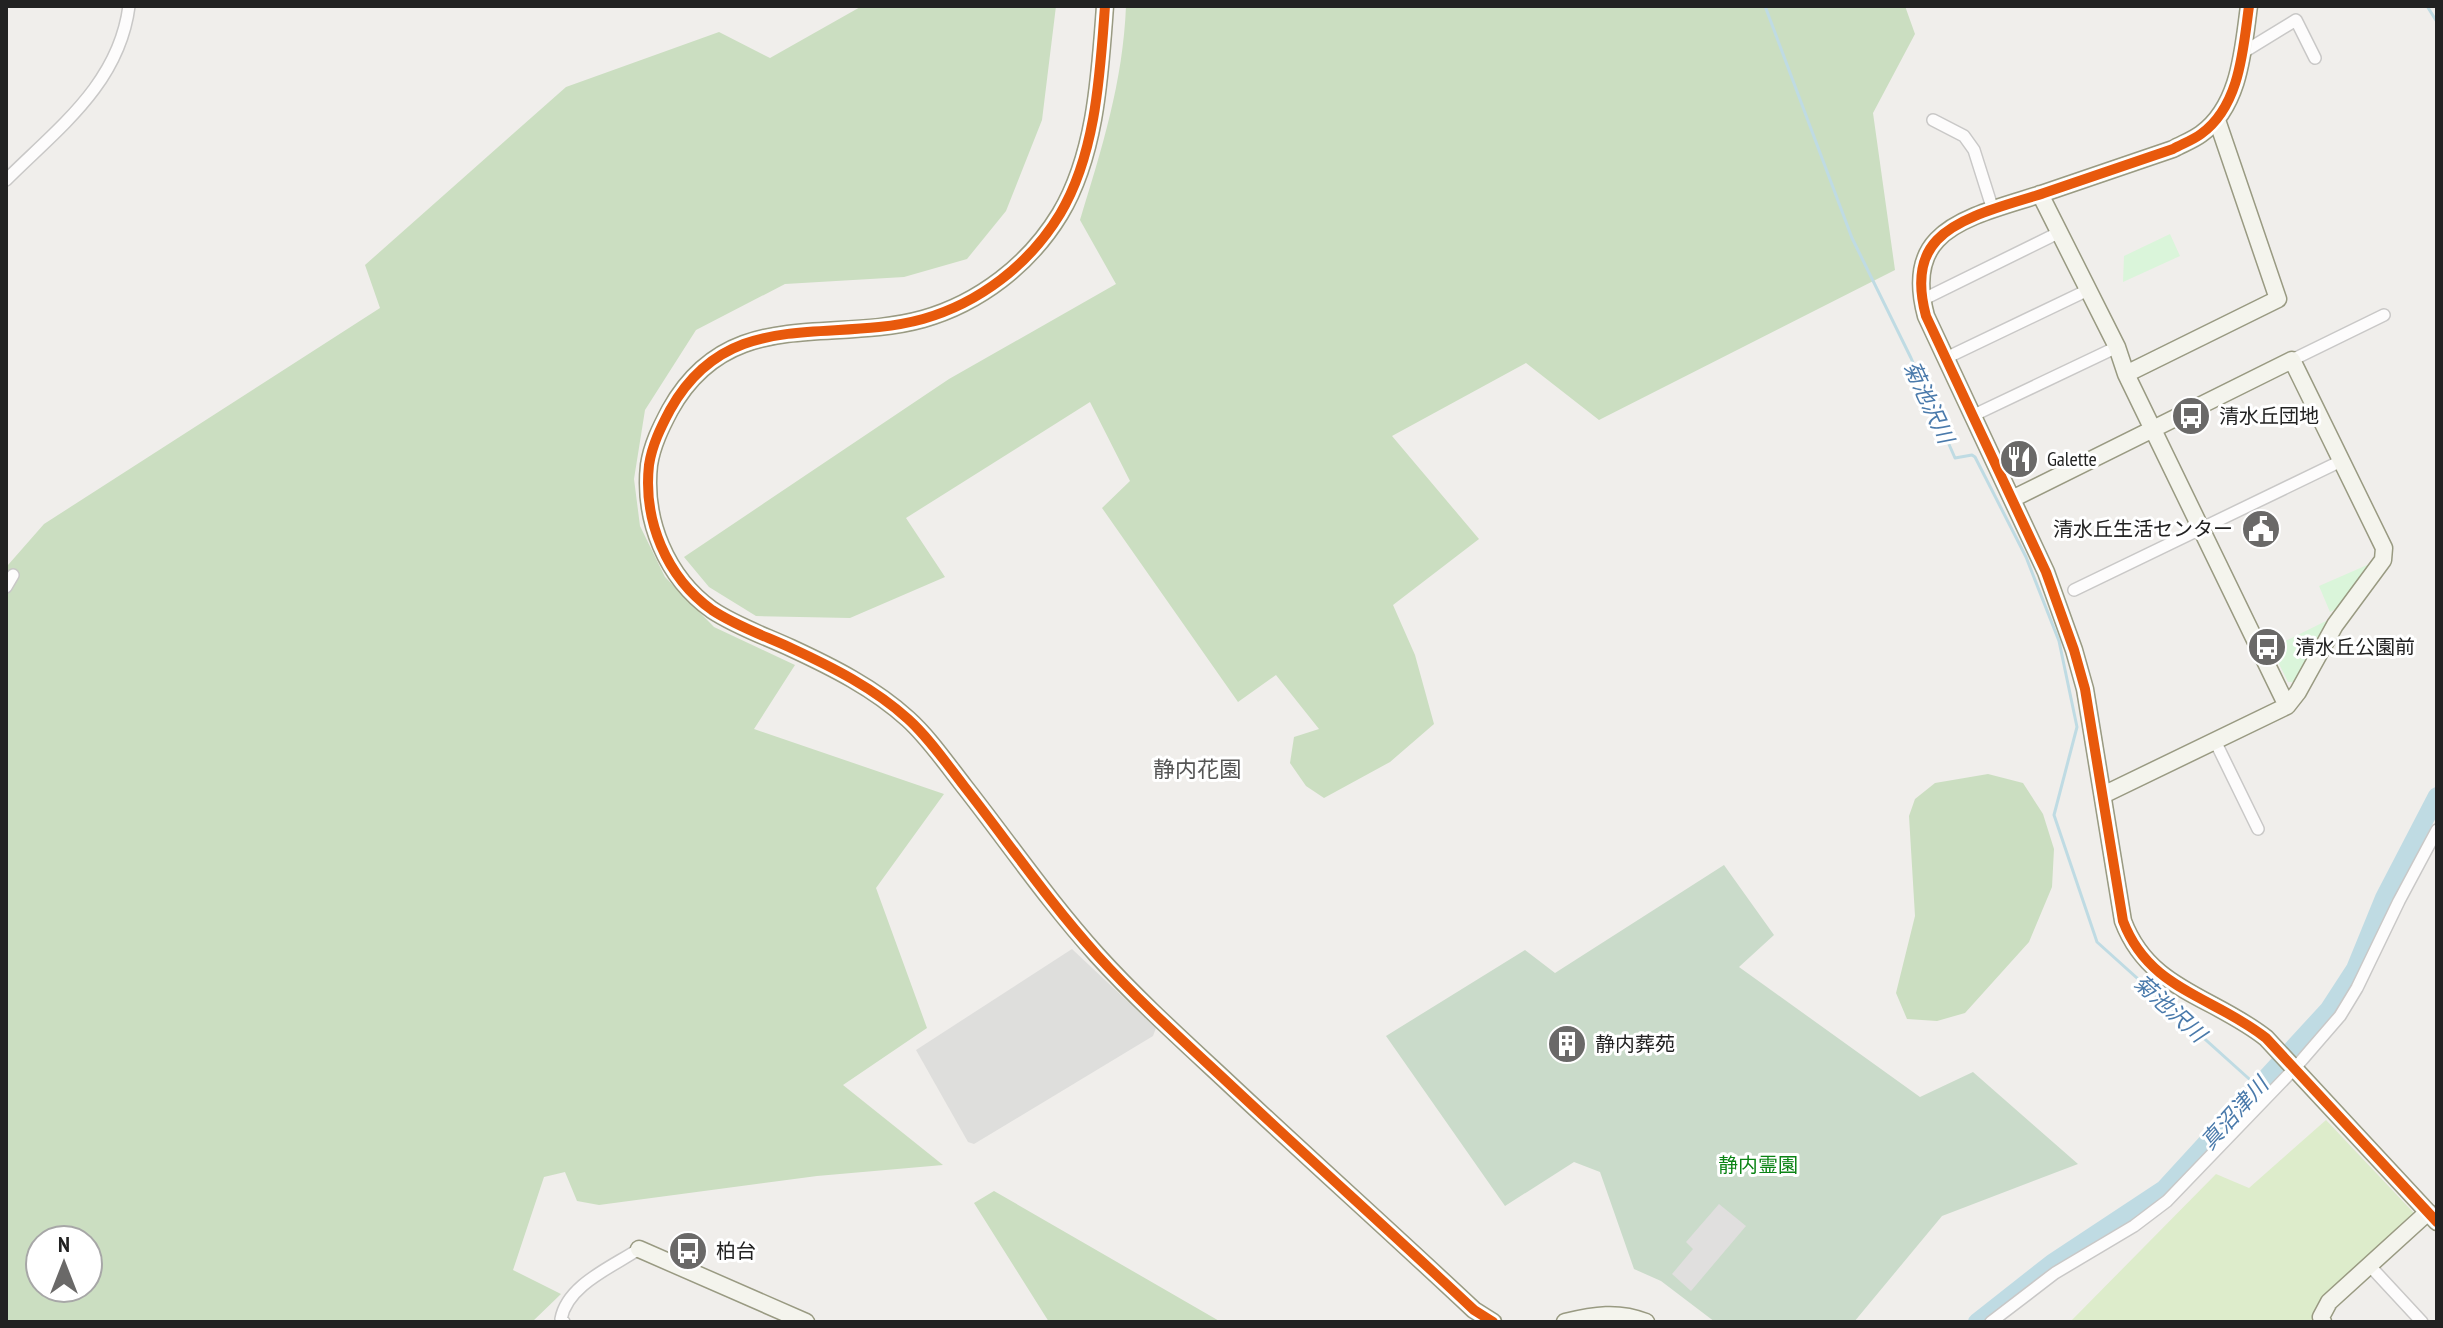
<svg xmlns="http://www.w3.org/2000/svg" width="2443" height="1328" font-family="'PT Sans Narrow','Noto Sans JP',sans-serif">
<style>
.religious{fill:#dededc}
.grass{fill:#ddeccb}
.forest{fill:#cbdec1;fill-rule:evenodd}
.cemetery{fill:#cadbca}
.park{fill:#daf5da}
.parking{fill:#e0dfde}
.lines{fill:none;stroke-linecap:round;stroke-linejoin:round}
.stream{stroke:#bfdbe3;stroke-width:3}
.river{stroke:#bfdbe3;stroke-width:18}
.street-casing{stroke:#c9c8c7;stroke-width:14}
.secondary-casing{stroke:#999a82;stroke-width:19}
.street{stroke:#fdfcfc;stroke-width:11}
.secondary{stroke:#f4f4ed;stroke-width:16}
.cycleway-casing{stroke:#fff;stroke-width:15}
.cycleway{stroke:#e8590c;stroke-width:10}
.labels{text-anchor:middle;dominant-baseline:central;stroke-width:6;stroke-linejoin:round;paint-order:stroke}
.poi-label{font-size:20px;fill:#222;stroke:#fff;text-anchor:start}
.park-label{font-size:20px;fill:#0c8416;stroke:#fff}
.water-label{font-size:22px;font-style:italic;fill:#4a7aab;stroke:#fff}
.neighbourhood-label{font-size:22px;fill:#555;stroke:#fff}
</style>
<rect width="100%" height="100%" fill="#f0eeeb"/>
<path class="religious" d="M1072,949L1156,1028L1153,1036L974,1144L968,1142L916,1050Z"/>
<path class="grass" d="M2326,1120L2414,1213L2318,1304L2316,1322H2070L2216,1174L2249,1188Z"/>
<path class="forest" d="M862,6H1056L1042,120L1006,211L967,259L904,277L785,284L696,330L645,410L634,479L640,526L665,577L714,627L795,665L754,729L944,794L876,888L927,1028L843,1085L943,1165L817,1176L599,1205L577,1201L565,1172L544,1177L513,1270L561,1294L532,1322H6V569L8,565L44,524L380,308L365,265L566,87L719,32L770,58ZM40,1240H88V1288H40Z
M1126,6H1905L1915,34L1873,113L1895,270L1599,420L1526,363L1392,436L1479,539L1393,605L1415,655L1434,724L1390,762L1324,798L1306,786L1290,763L1294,737L1319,729L1276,675L1238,702L1102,508L1130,481L1090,402L906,518L945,577L850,618L756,616L709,587L684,557L949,379L1116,284L1080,220C1102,148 1123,82 1126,6Z
M1988,774L2023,783L2043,814L2054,849L2052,887L2029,942L1965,1013L1937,1021L1907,1019L1896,993L1915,916L1909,816L1915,799L1935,783Z
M994,1191L1221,1322H1049L974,1203Z"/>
<path class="cemetery" d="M1724,865L1774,935L1739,967L1920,1097L1973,1072L2078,1164L1942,1216L1854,1322H1715L1661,1281L1634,1269L1600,1172L1574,1162L1505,1206L1386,1036L1525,950L1555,973Z"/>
<path class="park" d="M2170,234L2180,256L2123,282L2124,256Z
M2374,562L2338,608L2330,612L2319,586Z
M2330,619L2294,682H2288L2271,648Z"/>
<path class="parking" d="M1719,1204L1746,1226L1691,1291L1672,1274L1693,1249L1686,1242Z"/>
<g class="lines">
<path class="stream" d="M1765,6L1852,238L1911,358L1955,458L1972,455L1975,457L2026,557L2059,641L2077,727L2054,815L2097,942L2257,1086
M2427,6L2437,22"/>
<path class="river" d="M1977,1322L2052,1263L2164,1189L2329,1009L2355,969L2384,898L2437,796"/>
<g class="street-casing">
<path id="street" d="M2242,53L2296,20L2315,58
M1933,120L1964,136L1974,150L1993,210
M6,180C58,128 119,84 129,6
M1922,300L2060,232
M1946,358L2088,290
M2292,360L2384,315
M1972,416L2117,347
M6,587L13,575
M2074,590L2341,461
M2215,741L2258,829
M2370,1266L2422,1322
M564,1322L561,1319C567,1285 612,1267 639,1249
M1991,1322L2055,1273L2134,1226L2167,1201L2295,1068L2340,1016L2357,988L2399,901L2437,830"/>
</g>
<g class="secondary-casing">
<path id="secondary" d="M1105,6C1100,74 1096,154 1060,214C1029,265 979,303 923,319C829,345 729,304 670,410C661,427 652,445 649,465C643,520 666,577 712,610C736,626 765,636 791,648C832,667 874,688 908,719C929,738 946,763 964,786C1008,842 1049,902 1097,955C1136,998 1180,1038 1223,1078C1306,1156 1391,1232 1474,1310L1493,1322
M2249,6C2243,50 2240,106 2201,134C2193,140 2182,144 2173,149C2130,164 2087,178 2044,193C2012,204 1960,215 1937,240C1917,261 1919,290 1926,316L2046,572L2074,650L2085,689L2123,921C2149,990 2213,996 2266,1038L2437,1222
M2217,120L2278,299L2126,374L2287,706
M2040,194L2117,347L2126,374
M2012,499L2292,360L2384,548L2383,560L2335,625L2298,692L2287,706L2103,795
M639,1249L806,1322
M1565,1322C1594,1315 1618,1311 1646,1322
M2323,1322L2321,1317L2329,1302L2428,1212"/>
</g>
<use href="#street" class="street"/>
<use href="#secondary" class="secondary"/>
<g class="cycleway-casing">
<path id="cycleway" d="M1105,6C1100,74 1096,154 1060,214C1029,265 979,303 923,319C829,345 729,304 670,410C661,427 652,445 649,465C643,520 666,577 712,610C736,626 765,636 791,648C832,667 874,688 908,719C929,738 946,763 964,786C1008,842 1049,902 1097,955C1136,998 1180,1038 1223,1078C1306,1156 1391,1232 1474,1310L1493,1322
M2249,6C2243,50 2240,106 2201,134C2193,140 2182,144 2173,149C2130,164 2087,178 2044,193C2012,204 1960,215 1937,240C1917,261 1919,290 1926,316L2046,572L2074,650L2085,689L2123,921C2149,990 2213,996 2266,1038L2437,1222"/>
</g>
<use href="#cycleway" class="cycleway"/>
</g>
<defs>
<g id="bus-disc" transform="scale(2)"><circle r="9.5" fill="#6a6968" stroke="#fff"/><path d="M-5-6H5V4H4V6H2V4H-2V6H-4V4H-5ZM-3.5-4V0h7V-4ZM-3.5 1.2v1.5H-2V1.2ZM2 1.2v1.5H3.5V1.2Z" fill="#fff"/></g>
<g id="restaurant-disc" transform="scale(2)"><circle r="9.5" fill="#6a6968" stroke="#fff"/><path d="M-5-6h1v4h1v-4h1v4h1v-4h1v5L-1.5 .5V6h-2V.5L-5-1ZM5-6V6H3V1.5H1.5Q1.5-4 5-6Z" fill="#fff"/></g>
<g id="civic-disc" transform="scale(2)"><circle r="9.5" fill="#6a6968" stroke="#fff"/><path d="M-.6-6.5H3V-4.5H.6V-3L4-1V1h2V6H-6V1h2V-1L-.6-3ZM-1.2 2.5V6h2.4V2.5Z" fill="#fff"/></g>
<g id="building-disc" transform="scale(2)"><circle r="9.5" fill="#6a6968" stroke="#fff"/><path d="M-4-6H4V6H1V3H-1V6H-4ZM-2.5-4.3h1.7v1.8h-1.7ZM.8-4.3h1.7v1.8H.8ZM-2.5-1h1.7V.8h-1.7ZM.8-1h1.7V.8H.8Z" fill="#fff"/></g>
</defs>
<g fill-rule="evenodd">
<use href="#bus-disc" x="2191" y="416"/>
<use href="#restaurant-disc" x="2019" y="459"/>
<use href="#civic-disc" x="2261" y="529"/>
<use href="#bus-disc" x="2267" y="647"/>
<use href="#building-disc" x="1567" y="1044"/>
<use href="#bus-disc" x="688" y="1251"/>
</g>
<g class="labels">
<g class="poi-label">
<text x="2219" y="416">清水丘団地</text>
<text x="2047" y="459">Galette</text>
<text x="2233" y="529" text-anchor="end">清水丘生活センター</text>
<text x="2295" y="647">清水丘公園前</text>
<text x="1595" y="1044">静内葬苑</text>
<text x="716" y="1251">柏台</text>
</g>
<g class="park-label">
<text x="1758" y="1165">静内霊園</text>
</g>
<g class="water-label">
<text transform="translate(1929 402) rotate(65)">菊池沢川</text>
<text transform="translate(2170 1008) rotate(42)">菊池沢川</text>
<text transform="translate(2234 1113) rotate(-48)">真沼津川</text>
</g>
<g class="neighbourhood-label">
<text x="1197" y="769">静内花園</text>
</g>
</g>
<rect width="2443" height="1328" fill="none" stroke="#222222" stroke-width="16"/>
<g transform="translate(64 1264)"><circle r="38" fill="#ffffff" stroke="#a7a7a7" stroke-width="2"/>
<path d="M0-6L14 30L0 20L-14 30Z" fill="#6a6968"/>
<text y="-12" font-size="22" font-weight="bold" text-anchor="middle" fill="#222222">N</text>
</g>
</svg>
